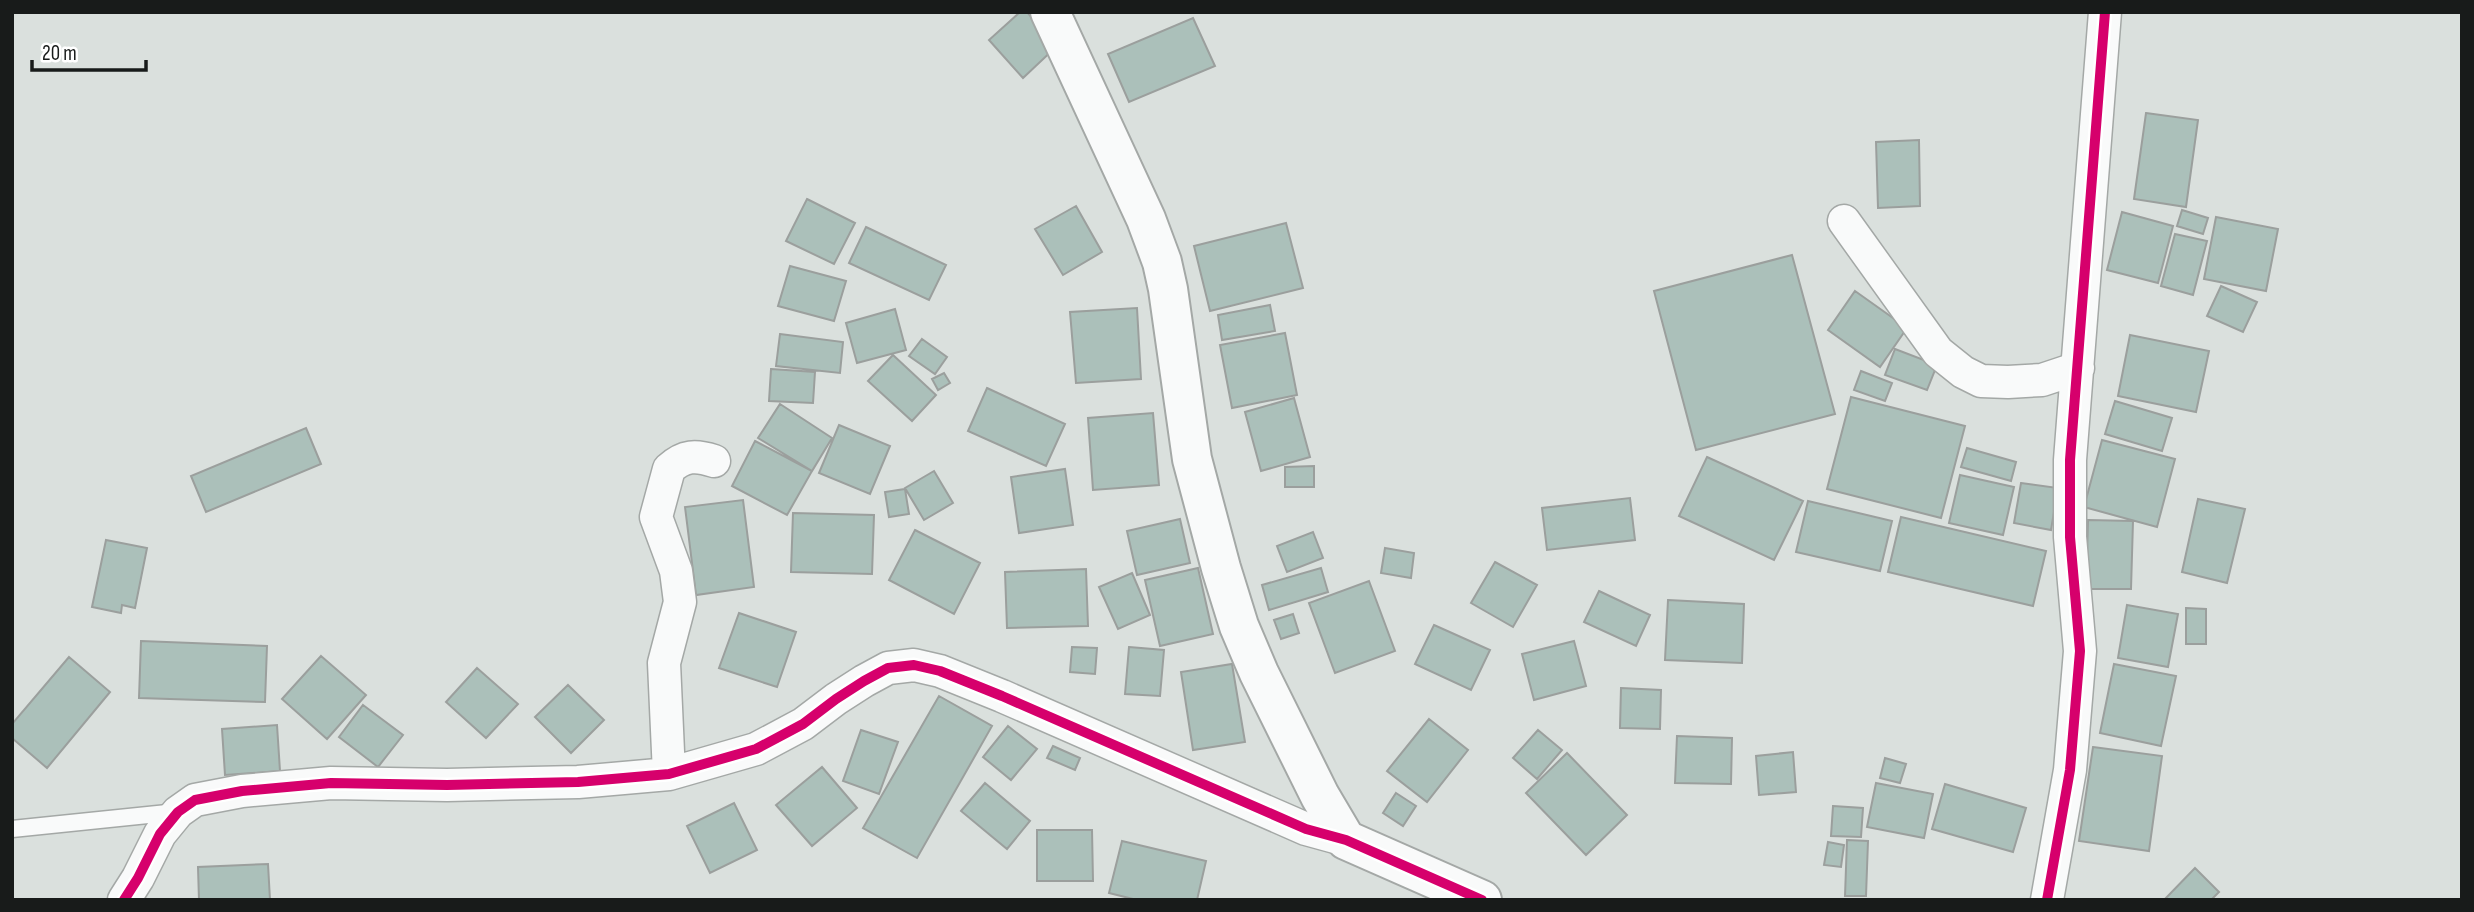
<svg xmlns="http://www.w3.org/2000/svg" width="2474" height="912" font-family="'Sofia Sans Condensed',sans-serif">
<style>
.building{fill:#abc0ba;stroke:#9b9f9d;stroke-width:2}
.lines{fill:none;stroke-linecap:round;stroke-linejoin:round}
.service-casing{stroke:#a4a8a6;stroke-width:19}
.minor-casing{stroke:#a4a8a6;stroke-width:35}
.tertiary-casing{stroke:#a4a8a6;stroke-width:42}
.service{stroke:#f9fafa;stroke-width:16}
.minor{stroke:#f9fafa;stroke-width:32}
.tertiary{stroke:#f9fafa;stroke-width:38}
.cycleway-casing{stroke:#fff;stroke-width:15}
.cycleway{stroke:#d6006c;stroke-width:10}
</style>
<rect width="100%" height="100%" fill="#dae0dd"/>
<path class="building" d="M1020,12H1027L1057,46L1023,78L989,40Z
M1193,18L1215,66L1129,102L1108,54Z
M2146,113L2198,120L2186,207L2134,199Z
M1919,140L1920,206L1878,208L1876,142Z
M807,199L855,223L834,264L786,241Z
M1076,206L1102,252L1063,275L1035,229Z
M2182,210L2208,218L2203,234L2177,226Z
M2122,212L2173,226L2158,283L2107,270Z
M2216,217L2278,229L2266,291L2204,279Z
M1286,223L1303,288L1210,311L1194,246Z
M866,227L946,265L929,300L849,263Z
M2175,234L2207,241L2193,295L2161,286Z
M1792,255L1835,414L1696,450L1654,291Z
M790,266L846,281L834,321L778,306Z
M2221,286L2257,302L2243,332L2207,316Z
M1855,291L1907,328L1880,367L1828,330Z
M1270,305L1275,331L1222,340L1218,315Z
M1137,308L1141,379L1076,383L1070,312Z
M895,309L906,350L857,363L846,323Z
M1285,333L1297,395L1232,408L1220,345Z
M780,334L843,342L840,373L776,366Z
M2130,335L2209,351L2196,412L2118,396Z
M922,339L947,357L935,374L909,356Z
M1895,349L1937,365L1927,390L1885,375Z
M893,355L936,395L912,421L868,381Z
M771,369L815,372L813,403L769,401Z
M1861,371L1892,383L1885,401L1854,390Z
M944,373L950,383L938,390L932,379Z
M987,388L1065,424L1046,466L968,431Z
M1851,397L1965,426L1941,518L1827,489Z
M1294,398L1310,457L1261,471L1245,412Z
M2115,401L2172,418L2162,451L2105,434Z
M780,404L832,438L812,471L758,438Z
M1153,413L1159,485L1093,490L1088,418Z
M839,425L890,446L870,494L819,473Z
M306,428L321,464L206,512L191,476Z
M2102,440L2175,459L2157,527L2084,507Z
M755,441L812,471L787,515L732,486Z
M1967,448L2016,462L2011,481L1961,467Z
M1707,457L1803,501L1774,560L1679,516Z
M1314,466V487H1285V467Z
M1065,469L1073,525L1019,533L1011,477Z
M934,471L953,503L924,520L905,488Z
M1960,475L2014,487L2003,535L1949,523Z
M2021,483L2058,488L2051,530L2014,523Z
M905,489L909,514L889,517L885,492Z
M1630,498L1635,540L1547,550L1542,508Z
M2198,499L2245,509L2227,583L2182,572Z
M743,500L754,587L696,595L685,507Z
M1808,501L1892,521L1880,571L1796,552Z
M793,513L874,515L872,574L791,572Z
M1901,517L2046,551L2033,606L1888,572Z
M1180,519L1190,563L1137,575L1127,531Z
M2088,520L2133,521L2131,589H2086Z
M915,530L980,563L954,614L889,580Z
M1313,532L1323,558L1287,572L1277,546Z
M106,540L147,548L135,608L122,605L121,613L92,607Z
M1385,548L1414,553L1411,578L1381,573Z
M1495,562L1537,585L1513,627L1471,603Z
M1198,568L1213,634L1160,646L1145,580Z
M1321,568L1328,592L1269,610L1262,585Z
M1086,569L1088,626L1007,628L1005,572Z
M1132,573L1150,615L1118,629L1099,587Z
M1369,581L1395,651L1335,673L1309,603Z
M1599,591L1650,615L1636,646L1584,622Z
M1668,600L1744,604L1742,663L1665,660Z
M2127,605L2178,614L2168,667L2118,658Z
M2186,608L2206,609V644H2186Z
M739,613L796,632L777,687L719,668Z
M1293,614L1299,633L1281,639L1274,620Z
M1434,625L1490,650L1471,690L1415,664Z
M141,641L267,646L265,702L139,698Z
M1574,641L1586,686L1534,700L1522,654Z
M1072,647L1097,648L1095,674L1070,672Z
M1129,647L1164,650L1160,696L1125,694Z
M321,656L366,695L327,739L282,699Z
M69,657L110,692L47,768L12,738V724Z
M1232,664L1245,742L1193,750L1181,672Z
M2114,664L2176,676L2161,746L2100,733Z
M477,668L518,704L486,738L446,702Z
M568,685L604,720L571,753L535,717Z
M1621,688L1661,690L1660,729L1620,728Z
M939,696L992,726L917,858L863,828Z
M363,705L403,735L378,767L339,737Z
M1429,719L1468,750L1427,802L1387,771Z
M277,725L280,771L225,775L222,729Z
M1008,726L1037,749L1011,780L983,757Z
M861,730L898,742L879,794L843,781Z
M1538,730L1562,750L1537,779L1513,758Z
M1677,736L1732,738L1731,784L1675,783Z
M1053,746L1080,758L1075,770L1047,758Z
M2093,747L2162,756L2149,851L2079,841Z
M1793,752L1796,792L1759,795L1756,756Z
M1567,753L1627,815L1586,855L1526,793Z
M1885,758L1906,764L1900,783L1880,778Z
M822,767L857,808L812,846L776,805Z
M985,783L1030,821L1007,849L961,811Z
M1876,783L1933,794L1924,838L1867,827Z
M1945,784L2026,808L2013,852L1932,829Z
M1396,793L1416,806L1403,826L1383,813Z
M734,803L757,850L710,873L687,826Z
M1833,806L1863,808L1861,837L1831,836Z
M1037,830H1092L1093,881H1037Z
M1847,840L1868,841L1866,896H1845Z
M1122,841L1206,861L1197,900H1137L1109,893Z
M1828,842L1844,845L1841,867L1824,865Z
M268,864L270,900H199L198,867Z
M2195,868L2219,892L2211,900H2164Z"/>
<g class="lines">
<g class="service-casing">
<path id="service" d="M12,829L177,812"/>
</g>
<g class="minor-casing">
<path id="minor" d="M1844,221L1938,352L1963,372L1981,381L2008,382L2042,380L2078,368
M669,774L664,663L680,602L676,571L656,517L669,469C684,455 696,455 714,461
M124,900L138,878L160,834L178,812L195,800L242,791L331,783L447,785L578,782L669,774L756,749L803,724L836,699L864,681L888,668L914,665L940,671L1002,696L1306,829L1346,840
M2047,900L2070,770L2080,651L2070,537V460L2105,12"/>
</g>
<g class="tertiary-casing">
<path id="tertiary" d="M1050,12L1146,219L1162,262L1168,289L1192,459L1221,568L1239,626L1259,673L1320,796L1346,840L1482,900"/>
</g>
<use href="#service" class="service"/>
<use href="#minor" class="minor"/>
<use href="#tertiary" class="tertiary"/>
<g class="cycleway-casing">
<path id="cycleway" d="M124,900L138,878L160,834L178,812L195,800L242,791L331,783L447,785L578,782L669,774L756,749L803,724L836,699L864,681L888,668L914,665L940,671L1002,696L1306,829L1346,840L1482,900
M2047,900L2070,770L2080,651L2070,537V460L2105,12"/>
</g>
<use href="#cycleway" class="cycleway"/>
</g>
<rect width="2474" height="912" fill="none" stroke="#181b1a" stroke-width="28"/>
<path d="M32 60v10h114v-10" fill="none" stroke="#181b1a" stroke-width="3.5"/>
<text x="42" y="60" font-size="21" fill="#181b1a" stroke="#ffffff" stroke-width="5" paint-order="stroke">20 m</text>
</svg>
